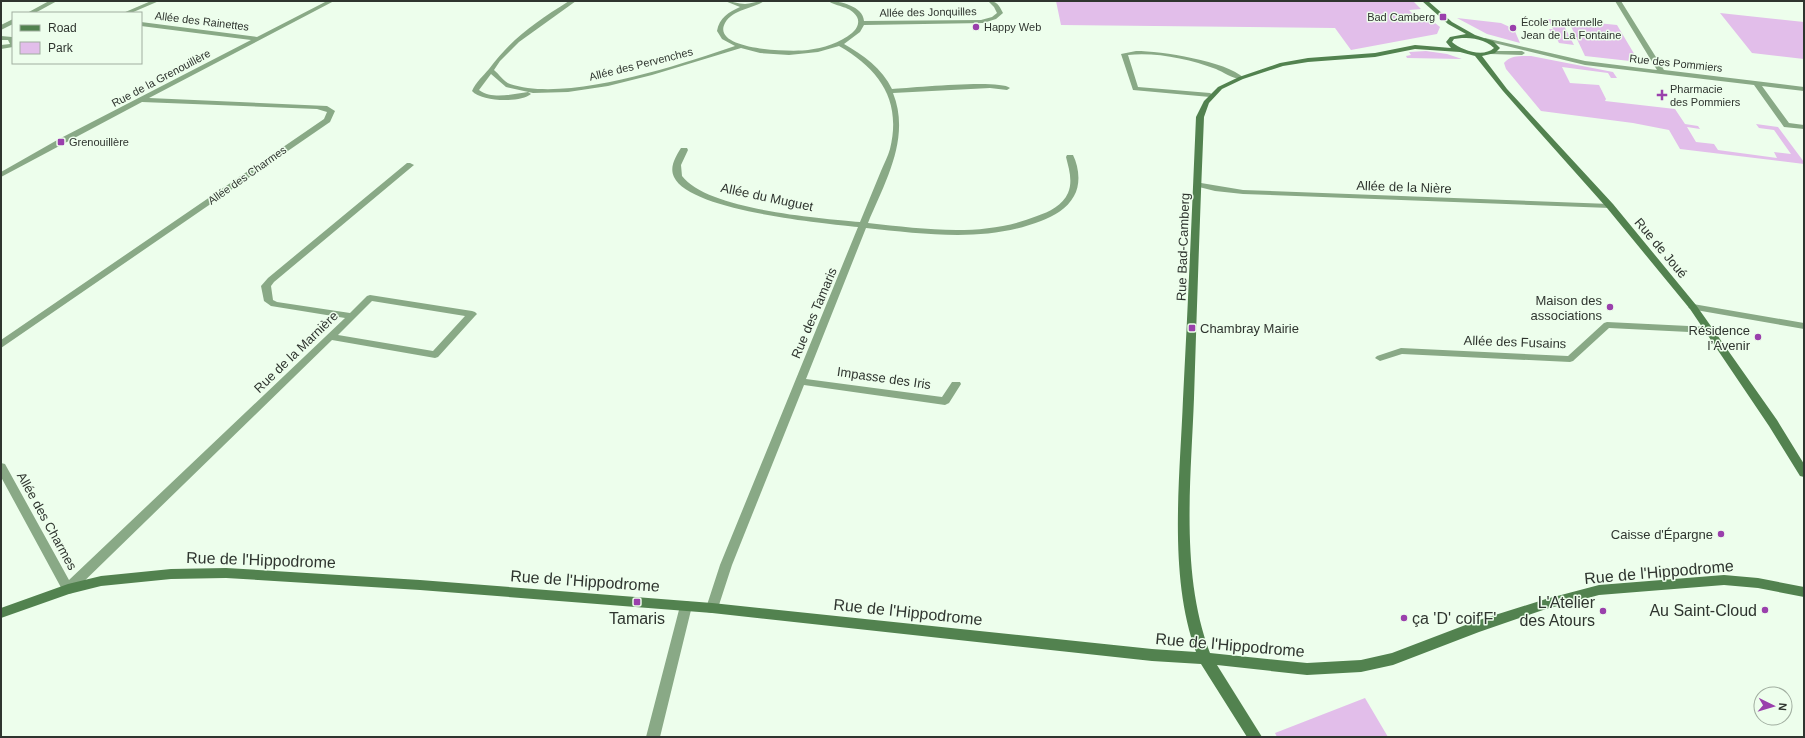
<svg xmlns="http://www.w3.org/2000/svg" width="1805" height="738" font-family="Arial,sans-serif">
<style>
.green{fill:#e2beea}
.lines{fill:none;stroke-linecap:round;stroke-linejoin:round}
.lane{fill:#89a986;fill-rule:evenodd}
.street{fill:#89a986;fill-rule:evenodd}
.secondary{fill:#52824f;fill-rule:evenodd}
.poi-dot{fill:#9a40ac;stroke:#edfeec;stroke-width:1.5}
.labels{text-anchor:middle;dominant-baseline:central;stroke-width:3;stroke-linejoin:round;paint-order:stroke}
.far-street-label{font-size:11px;fill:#2f352f;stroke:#edfeec}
.far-poi-label{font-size:11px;fill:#2f352f;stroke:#edfeec;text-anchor:start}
.street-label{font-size:13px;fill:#2f352f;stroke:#edfeec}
.poi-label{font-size:13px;fill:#2f352f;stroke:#edfeec;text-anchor:end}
.near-street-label{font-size:16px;fill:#2f352f;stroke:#edfeec}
.near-poi-label{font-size:16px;fill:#2f352f;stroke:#edfeec;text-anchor:end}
</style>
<rect width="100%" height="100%" fill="#edfeec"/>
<path class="green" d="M1056,1H1401L1414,2L1421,9L1409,10L1417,19H1430L1440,27L1437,34L1351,50L1335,28L1061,25Z
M1720,13L1804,22V59L1752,53Z
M1457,18L1501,23L1514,29L1520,43L1487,34Z
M1548,19L1561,20L1574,45L1559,43L1557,39H1554L1549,29H1553Z
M1568,20L1617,25L1639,62L1585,56Z
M1426,51L1447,54L1462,59L1407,58L1406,56L1411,55L1409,52Z
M1531,56L1613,72L1617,78H1611L1608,73L1562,67L1570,83L1599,85L1606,99L1605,101L1675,109L1685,124L1698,126L1700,129L1687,127L1696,142L1714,144L1718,150L1777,158L1774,152L1791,154L1774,130L1759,128L1756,124L1778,127L1804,162V164L1680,149L1669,130L1633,123L1541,111L1506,69L1504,63C1510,55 1522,56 1531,56Z
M1365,698L1388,737H1277L1275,733Z"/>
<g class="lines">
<path class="lane" d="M151,1H159L131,13H123Z
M1,36L12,37L13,47L1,49V45L10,44L8,40H1Z"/>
<path class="street" d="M49,1H57L35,13H27Z
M327,1H334L149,98L327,106L335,111L330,122L1,348V340L324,119L327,112L317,109L142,102L1,177V172L59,139L251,40L141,26V22L257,37Z
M569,1H576L519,42L500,61L494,70C499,74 504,82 510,84C567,103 679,65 735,46L722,39L717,31C719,18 729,12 740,7L725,1C732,1 738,4 745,4C750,4 757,1 764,1C753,9 733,9 725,23C710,51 794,52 808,50C823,48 840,43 852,33C857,29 860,22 857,17C851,6 837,7 828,1C840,1 863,6 864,21L981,20L992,17L997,13L994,7L988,1C997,1 999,5 1003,13L996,19L983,23L864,25L860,32L844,44C863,55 882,68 892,89C911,88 999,79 1010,88L1007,90L990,88L893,93C911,138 885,182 868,223C925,229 983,238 1037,216C1049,212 1063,205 1068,193C1073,181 1069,169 1066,157L1067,155H1073C1079,167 1081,184 1074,196C1067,209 1054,216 1041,221C985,243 925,234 866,228L806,379L942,397L952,382H960L961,384L949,403L945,405L804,385L732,565L718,608L717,612L712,613L707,612L706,608L720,565L858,227C822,223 690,211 674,177C669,167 676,156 681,148H687L688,150L681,165L682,176C708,210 818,218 860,222C867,205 874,188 881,171C884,164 888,156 890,149C902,100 879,69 839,46L818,52L789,55L760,53L741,48L652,75L608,86L568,92L533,93L506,87L491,74L479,90C493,100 512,94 528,92L531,94C520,103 482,102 472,91C476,82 483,76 489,69C513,37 536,22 569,1Z
M1615,1H1621L1664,70L1804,87V91L1762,86L1789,123L1804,125V129L1784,127L1754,85L1585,65L1482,40L1485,38L1585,61L1657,70Z
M13,19V24L1,30V25Z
M1136,51C1161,51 1226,61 1244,78C1238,82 1223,72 1216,69C1189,59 1156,52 1128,55L1138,87L1210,93L1213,95L1210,97L1133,90L1121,54Z
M1492,51H1522L1525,53L1522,55L1490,54L1489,53Z
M407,163H410L414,165L274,282L271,286L273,300L277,302L350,313L367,296L370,295L472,311L475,312L477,314L475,316L438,357L435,358L332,340L72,593L68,594L64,593L1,477V463L5,464L69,580L345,318L271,306L264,301L261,286L268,278ZM372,301L465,316L433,351L338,335Z
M1195,182L1243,190L1610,204L1614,206L1610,208L1243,194L1215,191L1195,186Z
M1693,304L1804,323V329L1690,309L1688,307Z
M1607,322L1709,327L1714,330L1709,333L1609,328L1573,361L1570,362L1402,354L1380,361L1375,358L1377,356L1401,348L1568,356L1604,323Z
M686,601L690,602L692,606L660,737H646L680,606L682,602Z"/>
<path class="secondary" d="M1422,1H1428L1452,22L1475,35L1493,41L1500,48L1495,53L1482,56L1507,89L1613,204L1696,305L1777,420L1804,464V477L1800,476L1769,426L1690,309L1607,208L1503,91L1475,56L1460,52L1415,49L1375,57L1308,62L1283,66L1243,79L1222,89L1209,103L1204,117C1200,211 1197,304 1194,398C1191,480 1180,574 1210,653L1307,663L1361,660L1392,653L1476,621L1546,599L1599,585L1724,575L1758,578L1804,587V597L1758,588L1724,585L1599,595L1546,609L1479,632L1393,665L1361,672L1307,675L1217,665L1262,737H1247L1201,664L1152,661L712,613L420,590L226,578L171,579L101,586L69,594L1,618V608L68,584L101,576L171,569L226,568L420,580L712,603L1152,649L1196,652C1168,575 1180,479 1183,399C1188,305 1192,211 1196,117L1204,101L1218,87L1239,77L1280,63L1308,58L1375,53L1415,45L1451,48L1446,42L1450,37L1466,34L1448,24ZM1462,38C1473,38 1485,39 1494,48C1483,58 1461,50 1452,42L1454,39Z"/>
</g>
<g class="poi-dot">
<rect x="1439" y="13" width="8" height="8" rx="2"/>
<circle cx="976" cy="27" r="4"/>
<circle cx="1513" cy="28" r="4"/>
<path d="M1660 89h4v4h4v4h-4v4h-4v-4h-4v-4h4z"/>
<rect x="57" y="138" width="8" height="8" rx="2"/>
<circle cx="1610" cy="307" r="4"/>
<rect x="1188" y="324" width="8" height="8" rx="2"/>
<circle cx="1758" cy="337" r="4"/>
<circle cx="1721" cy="534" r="4"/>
<rect x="633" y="598" width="8" height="8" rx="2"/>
<circle cx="1765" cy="610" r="4"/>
<circle cx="1603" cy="611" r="4"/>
<circle cx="1404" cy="618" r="4"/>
</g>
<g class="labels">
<g class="far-street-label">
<text transform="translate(928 12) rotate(-1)">Allée des Jonquilles</text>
<text transform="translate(202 21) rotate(7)">Allée des Rainettes</text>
<text transform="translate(1676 63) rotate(6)">Rue des Pommiers</text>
<text transform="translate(641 64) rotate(-14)">Allée des Pervenches</text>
<text transform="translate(161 78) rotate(-28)">Rue de la Grenouillère</text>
<text transform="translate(247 175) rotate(-35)">Allée des Charmes</text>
</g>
<g class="far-poi-label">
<text x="1435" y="17" text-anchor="end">Bad Camberg</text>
<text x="1521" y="22">École maternelle<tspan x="1521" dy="13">Jean de La Fontaine</tspan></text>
<text x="984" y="27">Happy Web</text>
<text x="1670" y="89">Pharmacie<tspan x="1670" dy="13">des Pommiers</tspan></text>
<text x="69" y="142">Grenouillère</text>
</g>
<g class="street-label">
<text transform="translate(1404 187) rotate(2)">Allée de la Nière</text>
<text transform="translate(767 197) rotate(12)">Allée du Muguet</text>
<text transform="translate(1183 247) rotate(-88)">Rue Bad-Camberg</text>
<text transform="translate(1661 248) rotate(50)">Rue de Joué</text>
<text transform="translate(814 313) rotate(-67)">Rue des Tamaris</text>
<text transform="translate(1515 342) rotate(2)">Allée des Fusains</text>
<text transform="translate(296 352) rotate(-44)">Rue de la Marnière</text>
<text transform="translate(884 378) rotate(8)">Impasse des Iris</text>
<text transform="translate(47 521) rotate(61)">Allée des Charmes</text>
</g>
<g class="poi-label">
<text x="1602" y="300">Maison des<tspan x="1602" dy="15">associations</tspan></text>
<text x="1200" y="328" text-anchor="start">Chambray Mairie</text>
<text x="1750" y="330">Résidence<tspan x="1750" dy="15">l’Avenir</tspan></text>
<text x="1713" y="534">Caisse d'Épargne</text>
</g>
<g class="near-street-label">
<text transform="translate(261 560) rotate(2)">Rue de l'Hippodrome</text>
<text transform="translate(1659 572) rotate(-5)">Rue de l'Hippodrome</text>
<text transform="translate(585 581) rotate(4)">Rue de l'Hippodrome</text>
<text transform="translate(908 612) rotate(6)">Rue de l'Hippodrome</text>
<text transform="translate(1230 645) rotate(5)">Rue de l'Hippodrome</text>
</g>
<g class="near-poi-label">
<text x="1595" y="602">L'Atelier<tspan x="1595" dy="18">des Atours</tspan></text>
<text x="1757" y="610">Au Saint-Cloud</text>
<text x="637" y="618" text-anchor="middle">Tamaris</text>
<text x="1412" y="618" text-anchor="start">ça 'D' coif'F'</text>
</g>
</g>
<rect width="1805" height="738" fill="none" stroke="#2f352f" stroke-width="4"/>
<rect x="12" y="12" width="130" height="52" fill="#edfeec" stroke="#a1aea0"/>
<rect x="20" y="25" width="20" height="6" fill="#52824f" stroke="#a1aea0"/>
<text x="48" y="32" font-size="12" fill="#2f352f">Road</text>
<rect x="20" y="42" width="20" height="12" fill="#e2beea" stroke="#a1aea0"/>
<text x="48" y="52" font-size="12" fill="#2f352f">Park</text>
<g transform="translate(1773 706) rotate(95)"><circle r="19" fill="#edfeec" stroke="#a1aea0"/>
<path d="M0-3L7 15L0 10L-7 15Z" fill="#9a40ac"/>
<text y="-6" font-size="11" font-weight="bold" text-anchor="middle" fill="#2f352f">N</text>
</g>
</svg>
